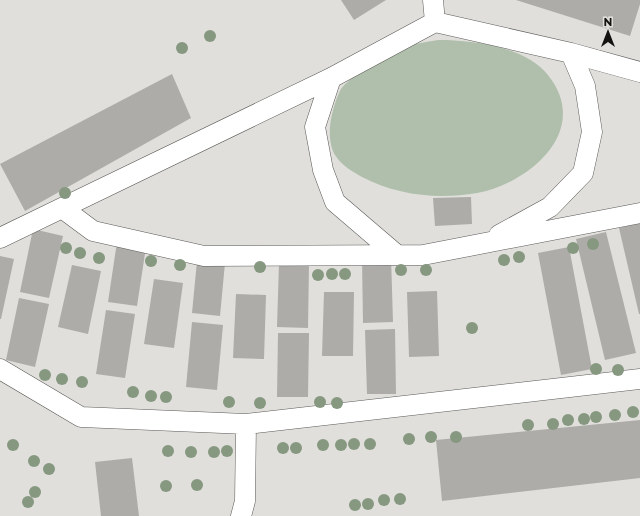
<svg xmlns="http://www.w3.org/2000/svg" width="640" height="516" font-family="Montserrat,sans-serif">
<style>
.green{fill:#b0bfac}
.building{fill:#adaca9}
.lines{fill:none;stroke-linecap:round;stroke-linejoin:round}
.minor-casing{stroke:#5b5a57;stroke-width:21}
.minor{stroke:#fff;stroke-width:20}
.tree{fill:#879881}
</style>
<rect width="100%" height="100%" fill="#e0dfdc"/>
<path class="green" d="M438,40C472,40 525,46 548,75C592,130 530,183 477,193C437,200 397,195 362,177C353,172 341,165 335,155C329,145 329,130 331,119C333,110 336,98 341,89C348,79 384,53 396,49C410,45 424,42 438,40Z"/>
<path class="building" d="M341,0H386L354,20Z
M516,0H640V4L630,36Z
M172,74L191,118L25,211L0,164Z
M471,197L472,224L435,226L433,198Z
M640,223V314H639L619,228Z
M33,229L63,236L49,298L20,292Z
M606,232L636,353L605,360L576,239Z
M117,242L146,247L137,306L108,302Z
M569,247L592,369L561,375L538,253Z
M0,256L14,259L1,319H0Z
M391,257L393,322L363,323L362,258Z
M197,261L225,263L220,316L192,313Z
M279,263L309,264L308,328L277,327Z
M72,265L101,271L88,334L58,327Z
M154,279L183,283L174,348L144,344Z
M437,291L439,356L409,357L407,292Z
M324,292H354L353,356H322Z
M236,294L266,295L264,359L233,358Z
M19,298L49,304L35,367L6,360Z
M106,310L135,314L125,378L96,374Z
M192,322L223,325L217,390L186,387Z
M395,329L396,394H367L365,330Z
M278,333H309L308,397H277Z
M640,420V478L442,501L436,440Z
M132,458L139,516H101L95,462Z"/>
<g class="lines">
<g class="minor-casing">
<path id="minor" d="M433,0L435,22
M640,72L571,53L435,22L331,78L62,208L93,231L204,256L423,255L640,213
M331,78L315,127L323,170L335,202L397,255
M499,235L550,207L583,173L592,132L585,86L571,53
M0,238L62,208
M0,369L81,417L246,424L640,379
M241,516L245,501L246,424"/>
</g>
<use href="#minor" class="minor"/>
</g>
<g class="tree">
<circle cx="210" cy="36" r="6"/>
<circle cx="182" cy="48" r="6"/>
<circle cx="65" cy="193" r="6"/>
<circle cx="593" cy="244" r="6"/>
<circle cx="66" cy="248" r="6"/>
<circle cx="573" cy="248" r="6"/>
<circle cx="80" cy="253" r="6"/>
<circle cx="519" cy="257" r="6"/>
<circle cx="99" cy="258" r="6"/>
<circle cx="504" cy="260" r="6"/>
<circle cx="151" cy="261" r="6"/>
<circle cx="180" cy="265" r="6"/>
<circle cx="260" cy="267" r="6"/>
<circle cx="401" cy="270" r="6"/>
<circle cx="426" cy="270" r="6"/>
<circle cx="332" cy="274" r="6"/>
<circle cx="345" cy="274" r="6"/>
<circle cx="318" cy="275" r="6"/>
<circle cx="472" cy="328" r="6"/>
<circle cx="596" cy="369" r="6"/>
<circle cx="618" cy="370" r="6"/>
<circle cx="45" cy="375" r="6"/>
<circle cx="62" cy="379" r="6"/>
<circle cx="82" cy="382" r="6"/>
<circle cx="133" cy="392" r="6"/>
<circle cx="151" cy="396" r="6"/>
<circle cx="166" cy="397" r="6"/>
<circle cx="229" cy="402" r="6"/>
<circle cx="320" cy="402" r="6"/>
<circle cx="260" cy="403" r="6"/>
<circle cx="337" cy="403" r="6"/>
<circle cx="633" cy="412" r="6"/>
<circle cx="615" cy="415" r="6"/>
<circle cx="596" cy="417" r="6"/>
<circle cx="584" cy="419" r="6"/>
<circle cx="568" cy="420" r="6"/>
<circle cx="553" cy="424" r="6"/>
<circle cx="528" cy="425" r="6"/>
<circle cx="431" cy="437" r="6"/>
<circle cx="456" cy="437" r="6"/>
<circle cx="409" cy="439" r="6"/>
<circle cx="354" cy="444" r="6"/>
<circle cx="370" cy="444" r="6"/>
<circle cx="13" cy="445" r="6"/>
<circle cx="323" cy="445" r="6"/>
<circle cx="341" cy="445" r="6"/>
<circle cx="283" cy="448" r="6"/>
<circle cx="296" cy="448" r="6"/>
<circle cx="168" cy="451" r="6"/>
<circle cx="227" cy="451" r="6"/>
<circle cx="191" cy="452" r="6"/>
<circle cx="214" cy="452" r="6"/>
<circle cx="34" cy="461" r="6"/>
<circle cx="49" cy="469" r="6"/>
<circle cx="197" cy="485" r="6"/>
<circle cx="166" cy="486" r="6"/>
<circle cx="35" cy="492" r="6"/>
<circle cx="400" cy="499" r="6"/>
<circle cx="384" cy="500" r="6"/>
<circle cx="28" cy="502" r="6"/>
<circle cx="368" cy="504" r="6"/>
<circle cx="355" cy="505" r="6"/>
</g>
<g transform="translate(608 32)" stroke="#e0dfdc" stroke-width="3" paint-order="stroke">
<path d="M0-3L7 15L0 10L-7 15Z" fill="#131211"/>
<text y="-6" font-size="11" font-weight="bold" text-anchor="middle" fill="#131211">N</text>
</g>
</svg>
